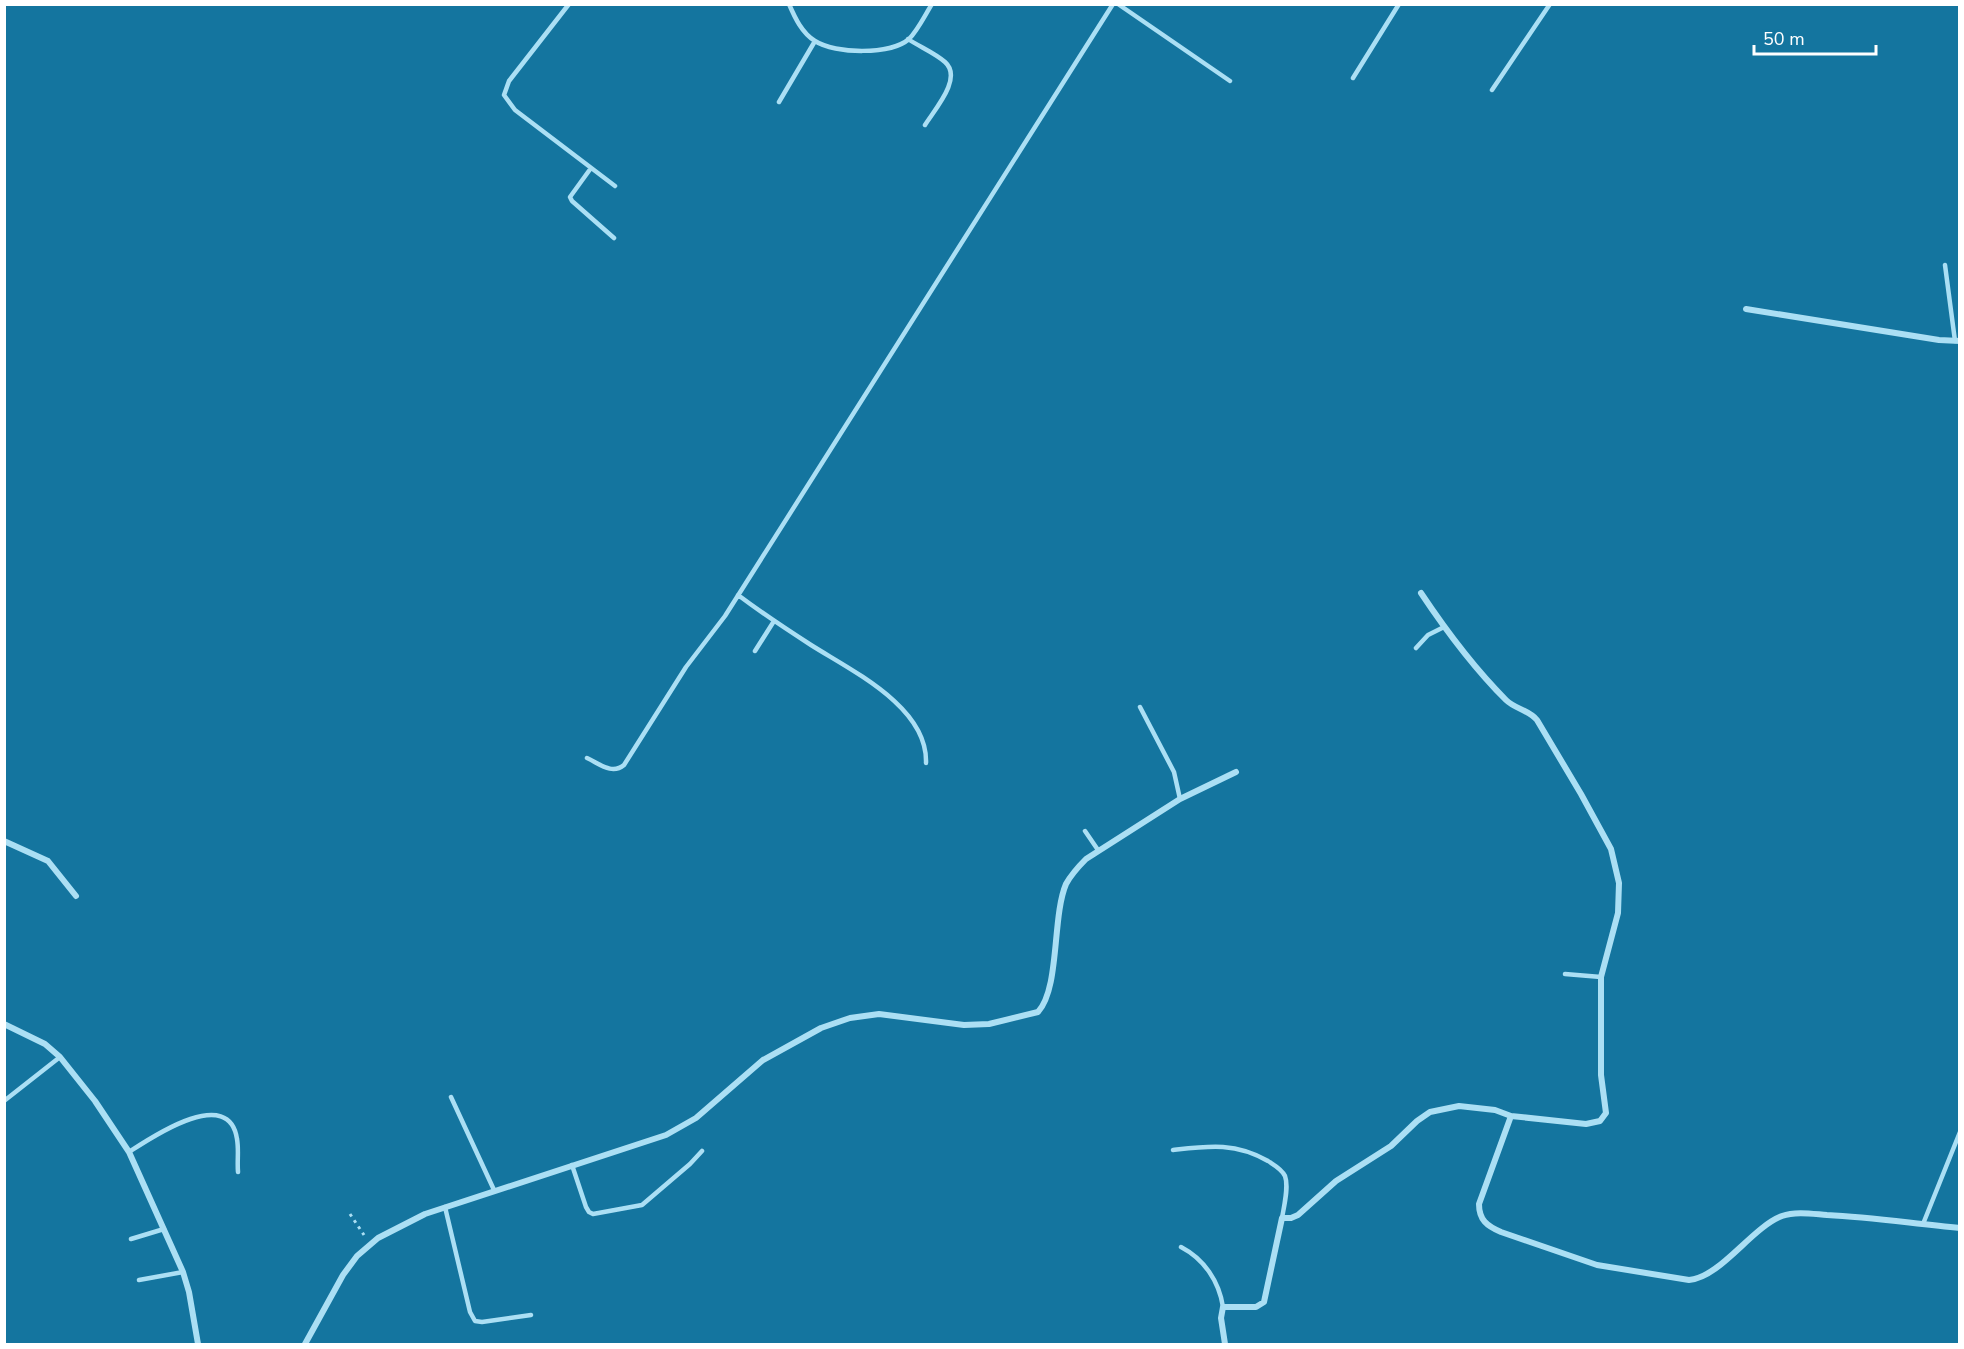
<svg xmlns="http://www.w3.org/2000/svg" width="1964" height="1349" font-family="'Nunito Sans',sans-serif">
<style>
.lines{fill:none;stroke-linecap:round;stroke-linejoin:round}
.path{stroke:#abdff4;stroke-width:3;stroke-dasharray:3 4.5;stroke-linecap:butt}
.lane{stroke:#abdff4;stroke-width:4.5}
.street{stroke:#abdff4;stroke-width:6}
</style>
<rect width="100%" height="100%" fill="#14759f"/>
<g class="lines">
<path class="path" d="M350,1214L364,1235"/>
<path class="lane" d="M569,4L509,81L504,95L515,110L615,186
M789,4C795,18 802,33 815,41C835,54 891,55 909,39C918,30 925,15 932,4
M1118,4L1230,81
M908,39C920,47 935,53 945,62C963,78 935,109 925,125
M1353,78L1399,4
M1492,90L1550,4
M779,102L815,41
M591,168L570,197L572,201L614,238
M1945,265L1955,341
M738,595C762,613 786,629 811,645C852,671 928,707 926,763
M1416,648L1428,635L1444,627
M755,651L774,621
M1140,707L1174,772L1180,799
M587,758C600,764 612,775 624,765L686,667L725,616L1113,4
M1085,831L1098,850
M1565,974L1601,977
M451,1097L494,1190
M4,1101L60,1057
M1173,1150C1208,1146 1235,1142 1268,1161C1274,1165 1282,1169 1285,1176C1289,1187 1284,1206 1282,1218
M129,1152C152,1137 229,1085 237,1139C239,1150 237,1161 238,1172
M572,1165L586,1207L589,1212L593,1214L642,1205L690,1164L702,1151
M445,1207L470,1312L475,1321L482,1322L531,1315
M1923,1224L1960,1132
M131,1239L164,1229
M1181,1247C1204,1259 1219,1281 1223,1307
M139,1280L183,1272"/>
<path class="street" d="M1746,309L1939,340L1960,341
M4,841L48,861L76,896
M4,1024L45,1044L60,1057L95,1101L129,1152L183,1272L189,1292L198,1344
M1511,1116L1479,1204C1479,1220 1487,1226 1501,1232L1597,1265L1689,1280C1721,1277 1751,1228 1782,1216C1796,1211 1813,1214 1827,1215C1872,1217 1915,1224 1960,1228
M305,1344L343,1275L357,1256L378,1238L425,1214L666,1135L696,1118L763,1060L821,1028L850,1018L879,1014L964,1025L989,1024L1038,1012C1060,988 1052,917 1066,884C1071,875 1079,866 1086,859L1180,799L1236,772
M1225,1344L1221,1318L1223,1307H1256L1264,1302L1282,1218H1291L1298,1215L1336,1181L1391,1146L1417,1121L1430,1112L1459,1106L1495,1110L1511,1116L1586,1124L1600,1121L1606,1113L1601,1075V977L1618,913L1619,883L1611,849L1581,794L1537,720C1529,710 1515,709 1506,700C1475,669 1445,629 1421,593"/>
</g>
<rect width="1964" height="1349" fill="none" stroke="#ffffff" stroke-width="12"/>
<path d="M1754 45v9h122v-9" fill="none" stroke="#ffffff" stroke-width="3"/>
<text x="1763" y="45" font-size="18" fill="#ffffff" stroke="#14759f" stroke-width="4.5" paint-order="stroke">50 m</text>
</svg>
